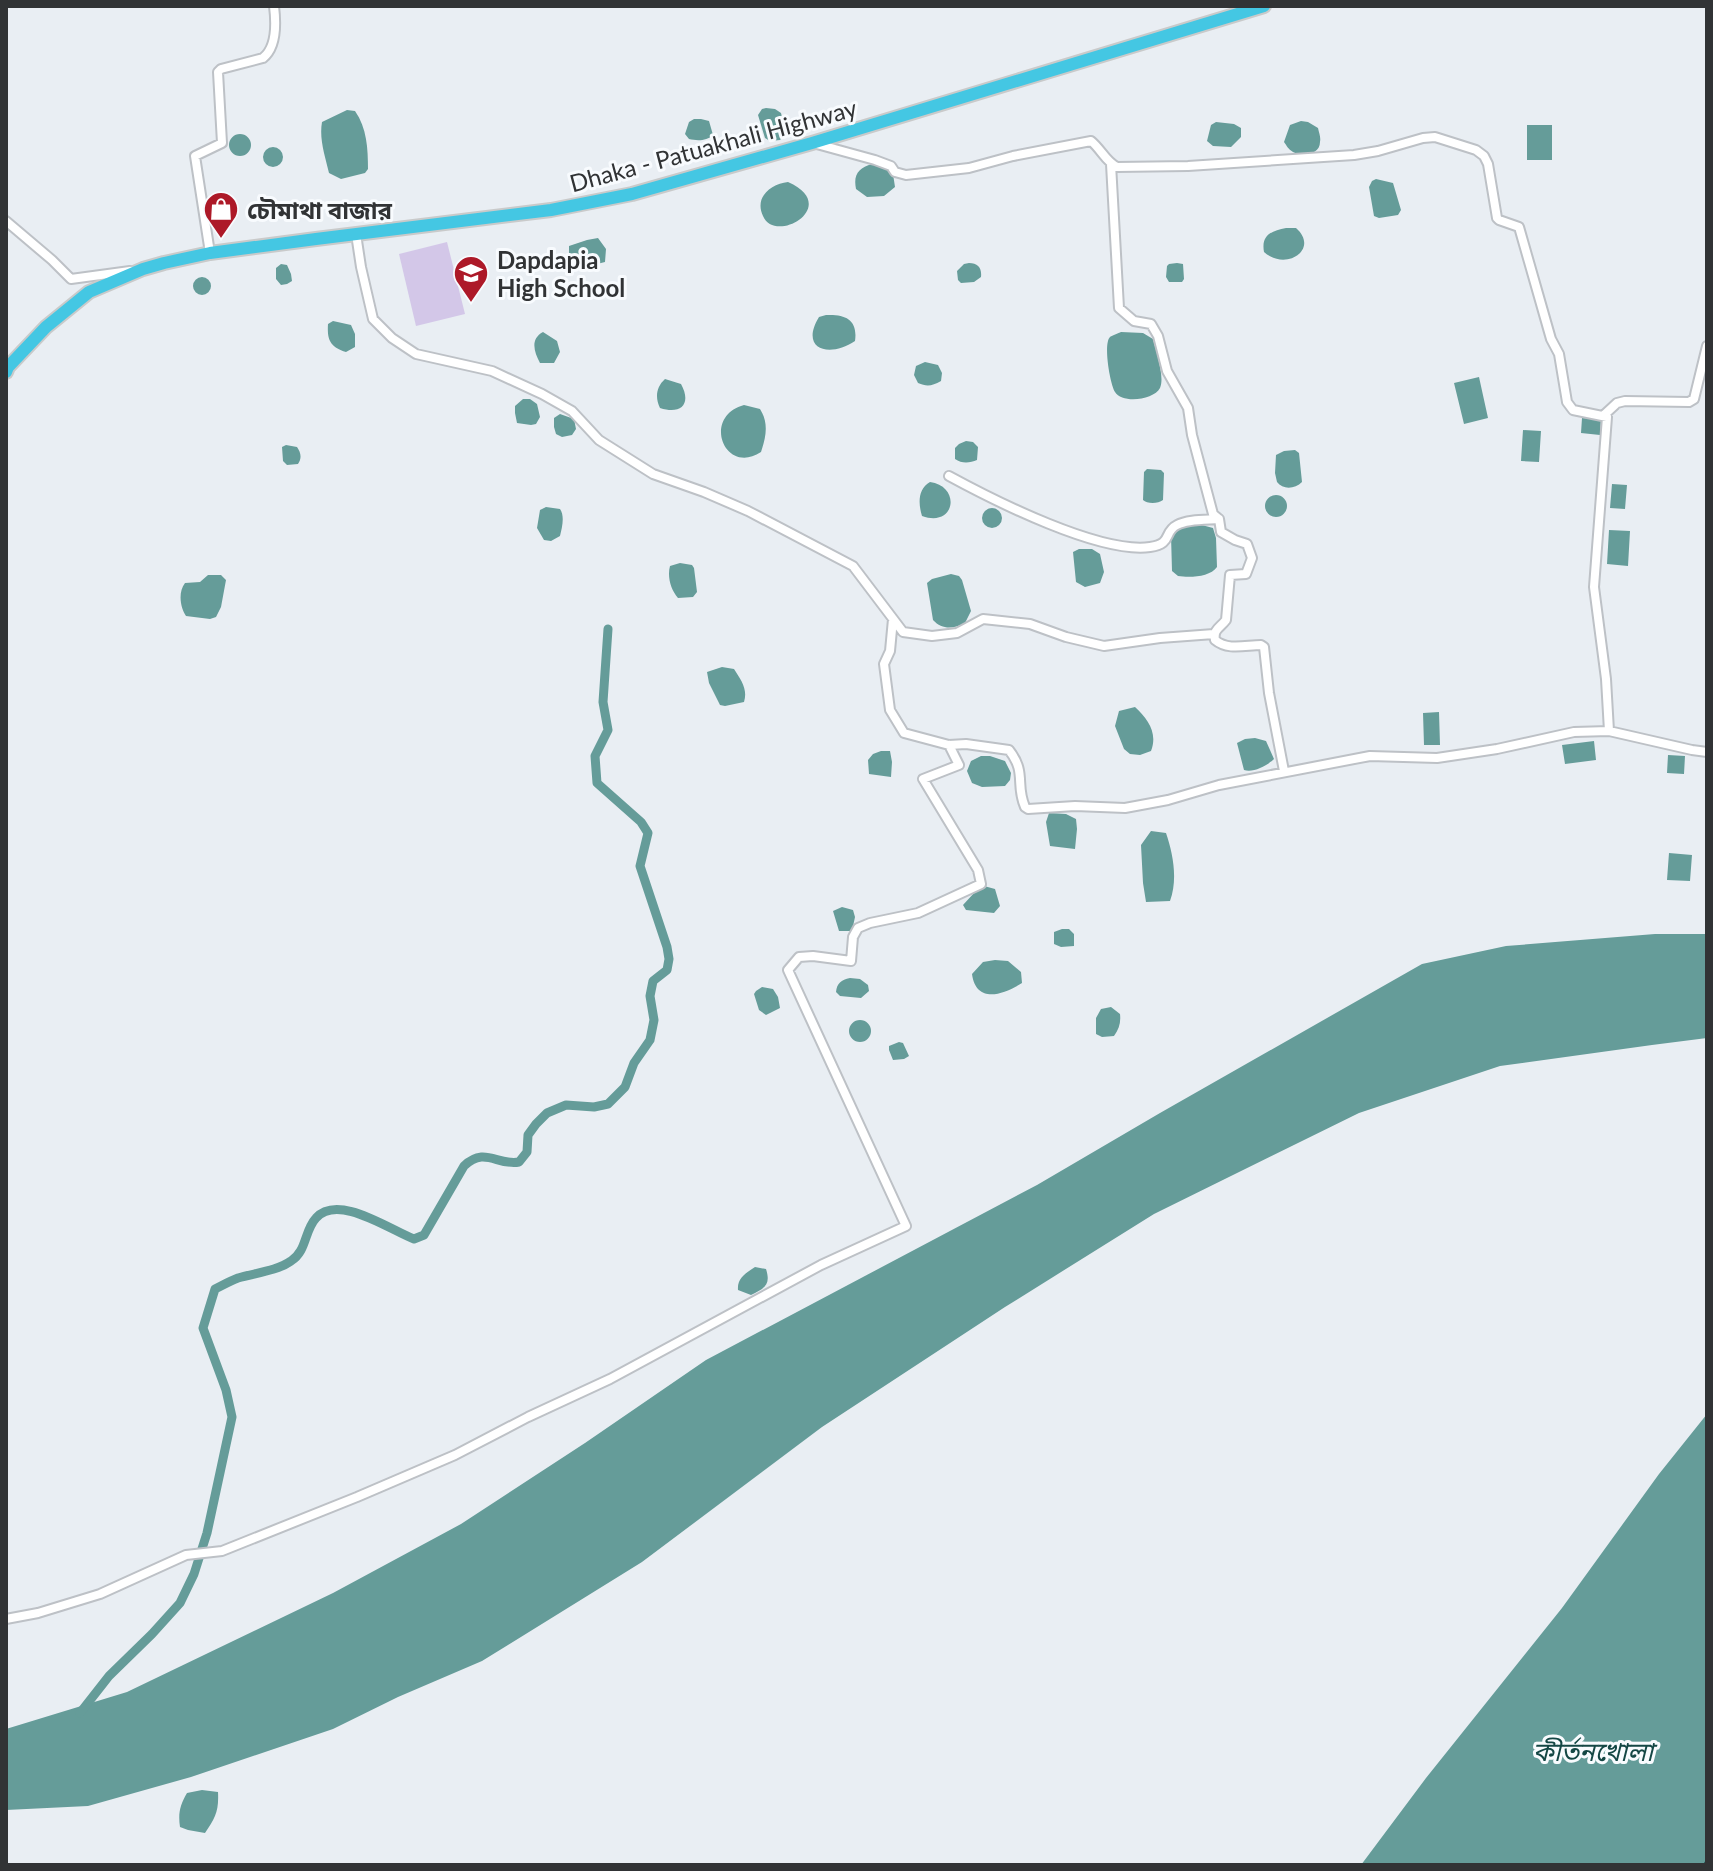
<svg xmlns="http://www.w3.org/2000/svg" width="1713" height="1871" font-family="Lato,'Noto Sans Bengali',sans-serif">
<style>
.green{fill:#d3c7e8}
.water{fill:#659c99}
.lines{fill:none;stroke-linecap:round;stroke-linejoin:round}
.canal{stroke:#659c99;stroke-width:9}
.ferry{stroke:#144745;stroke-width:2;stroke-dasharray:10 8;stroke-linecap:butt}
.minor-casing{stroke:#bdc1c6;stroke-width:12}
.trunk-casing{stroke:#c9caca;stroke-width:16}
.minor{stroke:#fff;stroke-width:8}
.trunk{stroke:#44c7e3;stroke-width:12}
.labels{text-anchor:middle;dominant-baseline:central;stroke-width:6;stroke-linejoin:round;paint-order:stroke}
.street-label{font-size:24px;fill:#313335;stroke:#f8fbfe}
.poi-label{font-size:24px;font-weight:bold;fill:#313335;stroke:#f8fbfe;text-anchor:start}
.water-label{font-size:26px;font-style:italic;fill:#144745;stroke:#f8fbfe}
</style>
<rect width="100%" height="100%" fill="#e9eef3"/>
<path class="green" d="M447,242L465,314L416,326L399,254Z"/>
<path class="water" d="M766,108L775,109L781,113L786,133L780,140L770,141L765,138L758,115L762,109Z
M347,110L355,111C367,128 368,149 368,169L365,173L341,179L329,173C325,156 319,139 322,122Z
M694,119H701L709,121L713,135C707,141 697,141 689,139L685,134L689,122Z
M1301,121L1308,122L1318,128C1319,133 1321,137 1320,142C1320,155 1302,157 1293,152C1288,149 1287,146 1284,142L1290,125Z
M1216,122L1234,124L1241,128V137L1231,147L1213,146L1207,141L1211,125Z
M1527,125H1552V160H1527Z
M229 145a11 11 0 1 1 22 0a11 11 0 1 1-22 0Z
M263 157a10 10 0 1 1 20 0a10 10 0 1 1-20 0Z
M872,164L885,165L893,174L895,187L884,196L867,197L856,189C853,174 859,168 872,164Z
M1376,179L1393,183L1401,210L1398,215L1379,218L1374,216L1369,187L1372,181Z
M788,182C842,206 775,245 763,216C754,197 771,184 788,182Z
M1286,228H1296C1320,249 1286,272 1264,252C1261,235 1271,231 1286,228Z
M598,238L606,249L605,262L593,265L574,266L569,254V246L587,240Z
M969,263C978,263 982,268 981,277L974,282L961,283L958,280L957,271L964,264Z
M1177,263L1183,264L1184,279L1182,282H1169L1166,277L1167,266L1169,264Z
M281,264L287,265L291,274L292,281L287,284L281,285L276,279V268Z
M193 286a9 9 0 1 1 18 0a9 9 0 1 1-18 0Z
M826,315C846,314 858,320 855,341C830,358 799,350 819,317Z
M333,321L351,325L355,334V347L346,352C330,347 327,340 328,324Z
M543,332L557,341L560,352L554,363H540C534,352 530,339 543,332Z
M1121,332L1143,333L1153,339C1156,351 1165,377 1160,388C1154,400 1122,404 1115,392C1110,384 1103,344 1110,337C1111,336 1119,333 1121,332Z
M925,362L938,365L942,373L941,381C932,386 927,387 918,383L914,375L916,366Z
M1479,377L1488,418L1464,424L1454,383Z
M665,379L681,384C692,404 681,415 660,408C655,398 656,387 665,379Z
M523,399H530L537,404L540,417L536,424L531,425L517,423L515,413V406Z
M744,405L760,409C769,423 766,437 761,452C725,476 701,417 744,405Z
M560,414L574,419L576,429L572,435L562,437L556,434L554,427V418Z
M1582,418L1601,419L1600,435L1581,433Z
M1523,430L1541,431L1539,462L1521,461Z
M966,441L973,442L978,447L977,460C970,463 962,464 955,459V448L959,444Z
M286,445L297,447C301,453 302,458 298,464L287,465L283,461L282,447Z
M1295,450L1299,453L1302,482C1295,489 1283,490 1277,482L1275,473L1276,455L1284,451Z
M1147,469L1161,470L1164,473L1163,500C1158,504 1147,504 1143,500L1144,472Z
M930,482C961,486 956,528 922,516C918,503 918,489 930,482Z
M1612,484L1627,485L1625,509L1610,508Z
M1265 506a11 11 0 1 1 22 0a11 11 0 1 1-22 0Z
M546,507L560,509C565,516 562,528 560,536L551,541L544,540L537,528L540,510Z
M982 518a10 10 0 1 1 20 0a10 10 0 1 1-20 0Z
M1198,524L1213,528L1216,538L1217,567C1210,577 1190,578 1178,576L1172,571L1171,535L1178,528Z
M1609,530L1630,531L1628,566L1607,564Z
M1079,549H1092L1100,554L1104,572L1100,583L1085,587L1076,582L1073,552Z
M680,563L692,565L694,568L697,592L693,597L678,598C671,590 667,577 670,566Z
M951,574L959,576L962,580L971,611L965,623C954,629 942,630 933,620L927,583L932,579Z
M208,575H221L226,580L221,607L216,617L210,619L186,616C180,607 178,592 185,583L200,582Z
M722,667L734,669C741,680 748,689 744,702L725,706L720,705L709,683L707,672Z
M1135,707C1148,719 1158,733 1151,751L1140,755L1130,754L1124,749L1115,726L1119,711Z
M1439,712L1440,745H1424L1423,713Z
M1255,738L1266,741L1274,759C1267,766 1253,773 1244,770L1237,743L1245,739Z
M1594,741L1596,760L1565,764L1562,745Z
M881,751H890L892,762L891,777L869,774L868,760L873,754Z
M1668,755L1685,756L1684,774L1667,773Z
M981,756H990L1005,761L1011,773L1010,780L1005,786L982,787L972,783L967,771L971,761Z
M1049,813L1066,814L1076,819L1077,829L1075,849L1050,846L1046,822Z
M1151,831L1166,833C1173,854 1178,879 1170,901L1146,902L1143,883L1141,845Z
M1669,853L1692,855L1690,881L1667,880Z
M984,886L995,889L1000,906L994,913L966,910L963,905L974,893Z
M842,907L853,910L855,917L852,931H839L833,911Z
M1062,929H1069L1074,934V946L1061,947L1054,944V932Z
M1655,934H1707V1038L1652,1045L1500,1066L1359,1113L1154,1214L1005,1307L822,1427L642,1562L482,1661L398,1697L333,1729L191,1777L88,1806L6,1810V1729L127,1692L333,1593L461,1524L585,1443L706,1360L1037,1185L1160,1113L1422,964L1506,946Z
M995,960L1008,961L1021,972L1022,983C1003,995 976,1004 972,974L983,962Z
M850,978L860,979L868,985L869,991L861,998L840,996L836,992C837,983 841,980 850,978Z
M762,987L773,989L778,997L780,1008L766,1015L759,1010L754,994L756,991Z
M1111,1007L1120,1014C1121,1023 1119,1029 1114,1036L1102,1037L1096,1034V1018L1101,1009Z
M849 1031a11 11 0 1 1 22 0a11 11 0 1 1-22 0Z
M899,1042L903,1043L909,1056L904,1059L893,1060L889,1050V1046Z
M755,1267L766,1269C771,1285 765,1288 751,1295L738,1290C737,1278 746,1273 755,1267Z
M1707,1414V1865H1361L1426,1778L1562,1608L1659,1474Z
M202,1790L218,1792C219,1812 215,1818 205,1833L188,1830L180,1827C178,1813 180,1805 187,1793Z"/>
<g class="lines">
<path class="canal" d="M80,1713L109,1676L152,1634L180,1603L194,1574L207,1533L232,1417L226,1390L203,1328L215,1289C223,1285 230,1281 238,1278C255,1273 277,1271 291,1261C307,1251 304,1231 316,1218C338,1193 390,1230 414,1239L424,1235L464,1166C485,1146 497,1166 519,1162L527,1152L528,1135L536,1124L547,1113L566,1105L594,1107L608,1104L625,1087L634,1063L650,1040L654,1020L650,996L653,981L667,970L669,959L667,947L640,866L648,833L641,822L597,783L595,756L608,730L603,702L608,629"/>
<path class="ferry" d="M1704,1865L1707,1860"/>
<g class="minor-casing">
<path id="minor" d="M813,143L875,160L891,166L895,172L906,175L969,168L1013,156L1091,141C1101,149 1106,162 1117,167L1188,166L1354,155L1378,151L1423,138L1435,137L1476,150L1484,156L1488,164L1497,218L1499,220L1519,227L1551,339L1559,354L1567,402L1573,410L1607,417L1594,587L1606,679L1609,731
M1111,164L1119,308L1134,321L1151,324L1158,336L1167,371L1188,408L1192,435L1213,514L1219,519L1221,532L1235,540L1247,544L1252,558L1246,574L1230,575L1226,620C1220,628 1213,629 1215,640C1228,651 1246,645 1261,645L1264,647L1269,693L1284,771
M6,221L52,260L71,279L130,271
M356,234L361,267L373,319L392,338L416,354L492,371L542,394L572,411L599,440L653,474L704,492L748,511L853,566L903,632L932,636L957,633L983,619L1030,624L1066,637L1104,646L1160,638L1214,634
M210,253L195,156L222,143L218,72L221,69L263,58C277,47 276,22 274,6
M1604,415L1617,403L1625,401L1689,402L1694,399L1707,346
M949,476C995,501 1100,554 1150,547C1173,544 1163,532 1177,525C1188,519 1206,520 1219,519
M893,619L890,651L884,664L890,710L904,733L949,745L966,744L1009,750C1027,773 1015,784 1025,807L1028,809L1075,806L1125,808L1168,800L1219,785L1370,756L1437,758L1497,749L1574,732L1609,731L1692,750L1707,752
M6,1619L38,1613L100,1594L186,1555L222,1551L357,1497L455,1455L528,1417L610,1379L821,1265L906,1226L788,970L799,957L813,956L851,961L853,937L858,928L870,923L918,913L981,884L978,870L923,779L959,765L949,745"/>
</g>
<g class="trunk-casing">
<path id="trunk" d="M6,372L8,367L46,327L89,292L143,269L164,263L210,253L316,239L551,210L632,194L812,143L1264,6"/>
</g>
<use href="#minor" class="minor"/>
<use href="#trunk" class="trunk"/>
</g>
<defs>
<g id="shop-pin" transform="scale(1.8)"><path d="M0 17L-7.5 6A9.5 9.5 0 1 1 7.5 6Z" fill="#ad1928" stroke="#f8fbfe"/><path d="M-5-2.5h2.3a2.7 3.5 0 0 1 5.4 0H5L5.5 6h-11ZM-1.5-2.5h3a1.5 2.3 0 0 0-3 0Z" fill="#fff"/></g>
<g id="university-pin" transform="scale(1.8)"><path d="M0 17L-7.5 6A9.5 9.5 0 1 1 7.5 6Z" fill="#ad1928" stroke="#f8fbfe"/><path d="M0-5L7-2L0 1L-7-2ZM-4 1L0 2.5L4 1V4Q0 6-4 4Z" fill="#fff"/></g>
</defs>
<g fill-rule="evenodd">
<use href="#shop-pin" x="221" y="209"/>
<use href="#university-pin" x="471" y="273"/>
</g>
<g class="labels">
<g class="street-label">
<text transform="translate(713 145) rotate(-15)">Dhaka - Patuakhali Highway</text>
</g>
<g class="poi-label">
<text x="247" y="209">চৌমাথা বাজার</text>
<text x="497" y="259">Dapdapia<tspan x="497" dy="28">High School</tspan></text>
</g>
<g class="water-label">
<text x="1593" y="1751">কীর্তনখোলা</text>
</g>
</g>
<rect width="1713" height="1871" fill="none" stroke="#313335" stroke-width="16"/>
</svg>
